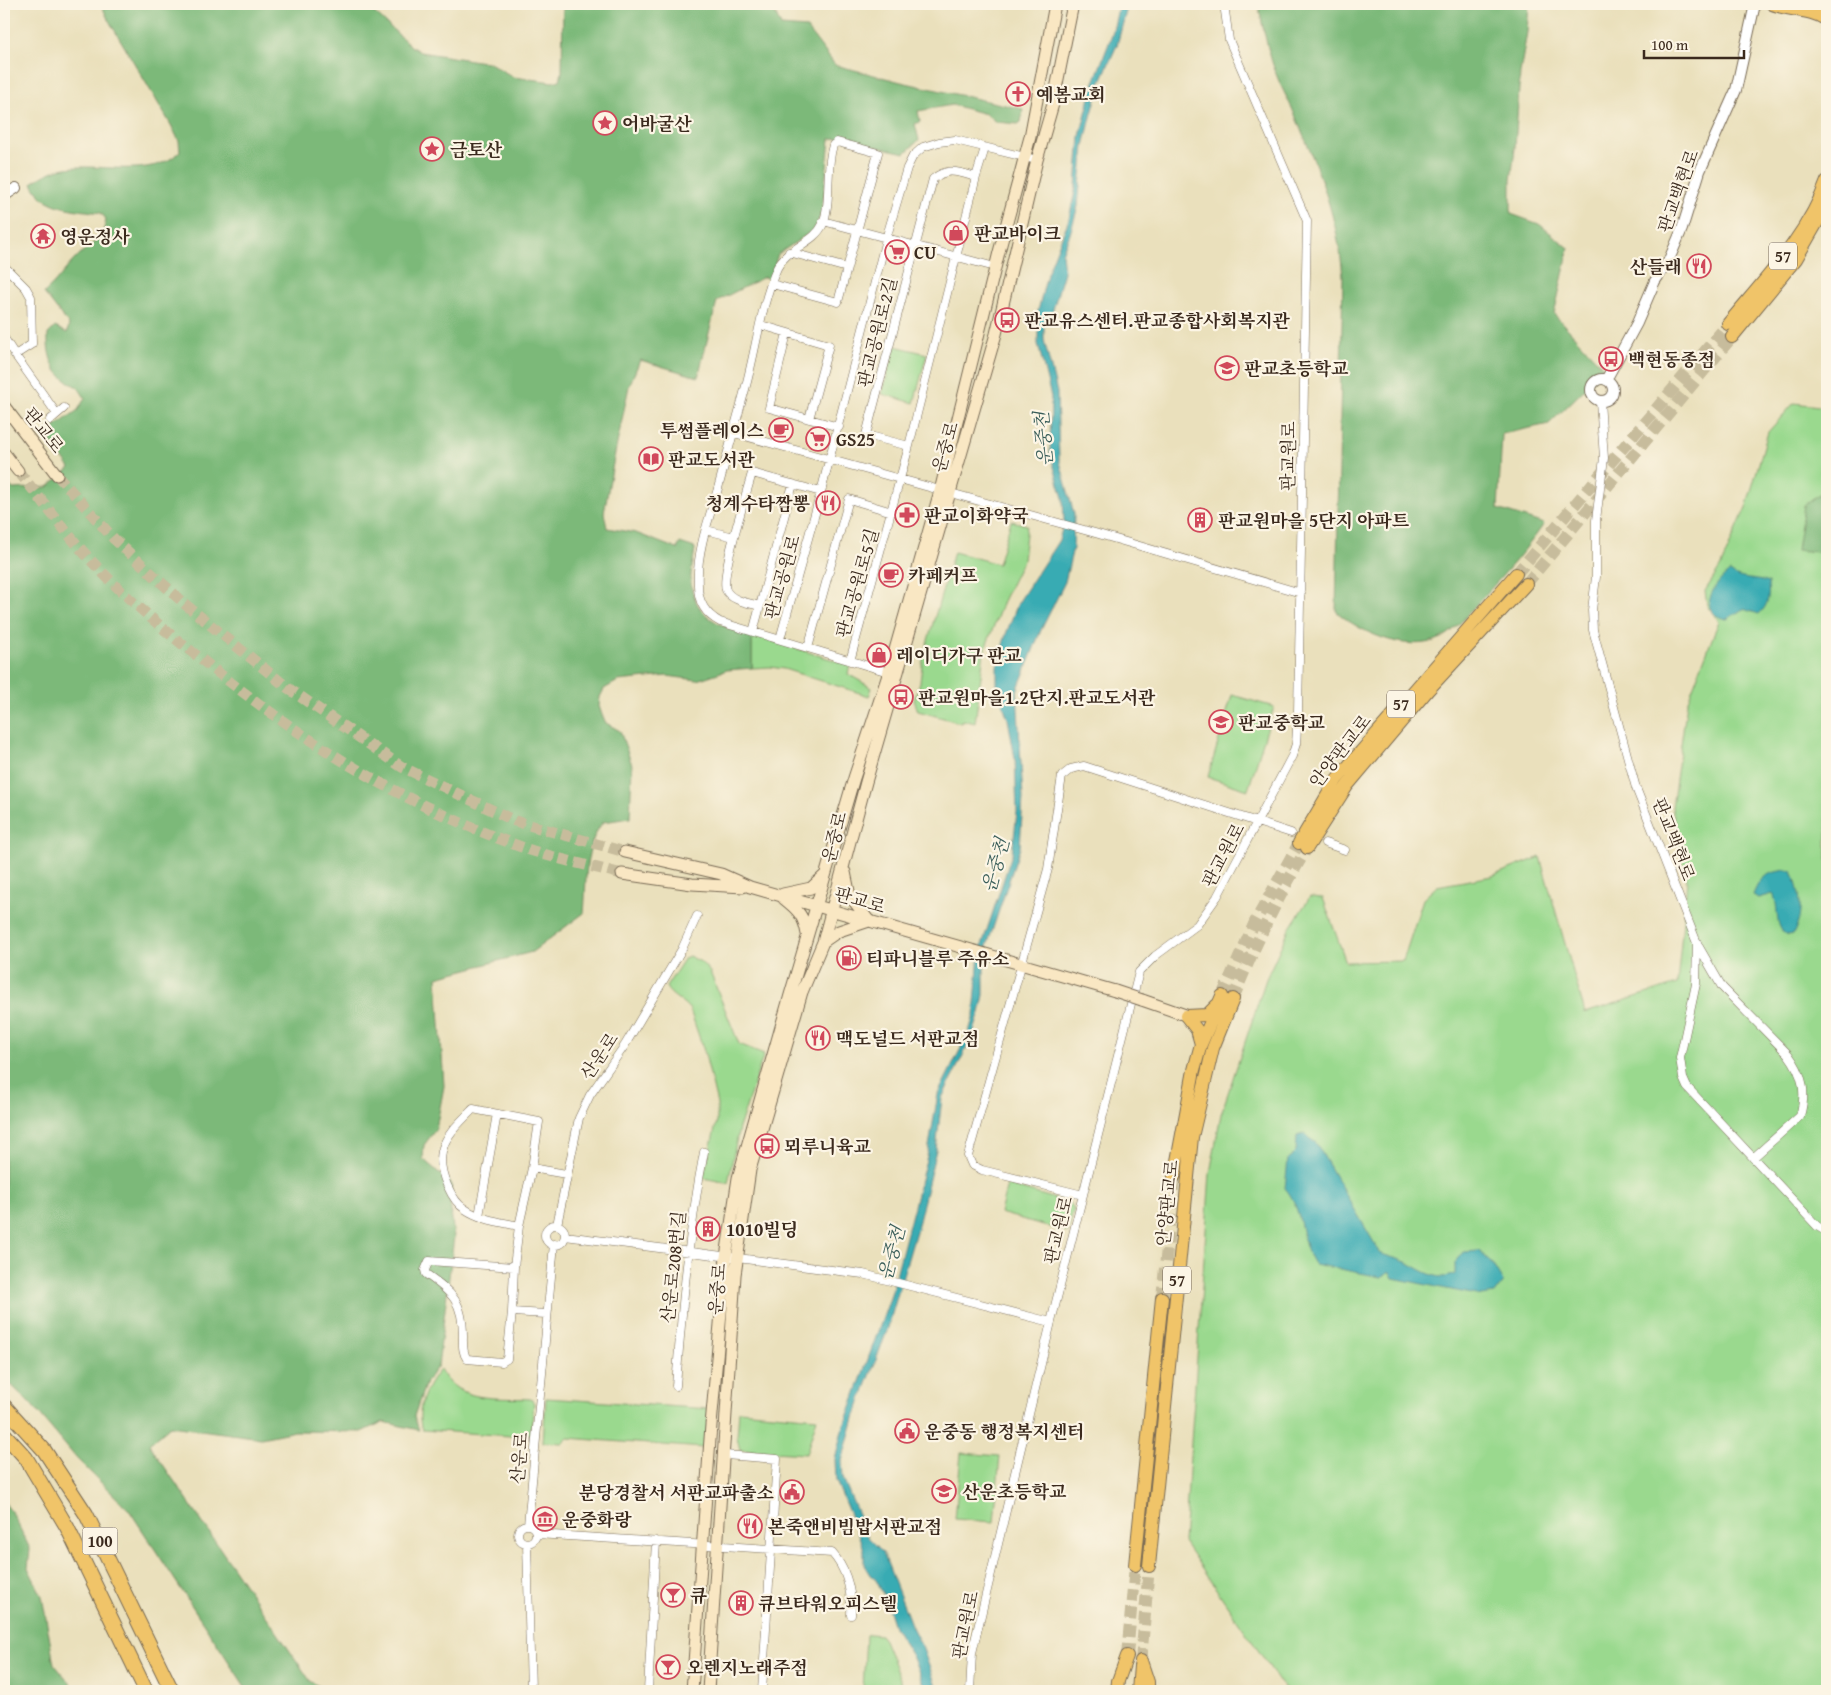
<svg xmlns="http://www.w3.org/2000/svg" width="1831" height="1695" font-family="'Gentium Book Plus','Noto Serif KR',serif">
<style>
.green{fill:#9ad98e;stroke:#6a8256}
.forest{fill:#7bb979;stroke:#5b724c}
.water{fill:#39abb3;stroke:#3a6a68}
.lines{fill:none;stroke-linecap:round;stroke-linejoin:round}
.secondary-tunnel{stroke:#c7bc9c;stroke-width:11;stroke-dasharray:11 5.5;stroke-linecap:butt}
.primary-tunnel{stroke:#c7bc9c;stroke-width:12;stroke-dasharray:12 6;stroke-linecap:butt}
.minor-casing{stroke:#786a55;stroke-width:9}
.tertiary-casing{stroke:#786a55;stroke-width:12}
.secondary-casing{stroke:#786a55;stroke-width:13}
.primary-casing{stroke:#786a55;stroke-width:14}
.motorway-casing{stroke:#786a55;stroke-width:16}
.minor{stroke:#fff;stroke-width:8}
.tertiary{stroke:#fff;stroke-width:10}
.secondary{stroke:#f9e7c3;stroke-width:11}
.primary{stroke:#f0c469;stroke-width:12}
.motorway{stroke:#f0c469;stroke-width:14}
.secondary-bridge-casing{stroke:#786a55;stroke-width:13;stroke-linecap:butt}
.secondary-bridge{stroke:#f9e7c3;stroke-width:11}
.labels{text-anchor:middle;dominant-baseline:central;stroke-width:4.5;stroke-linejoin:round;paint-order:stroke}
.shield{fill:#fcf5e5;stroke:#75675a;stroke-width:1}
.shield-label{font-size:16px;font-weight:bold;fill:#3b2a1e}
.poi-label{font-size:18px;font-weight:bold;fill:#3b2a1e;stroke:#fcf5e5;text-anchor:start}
.street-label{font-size:18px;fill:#3b2a1e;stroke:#fcf5e5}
.water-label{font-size:19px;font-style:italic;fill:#3a5e5a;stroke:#fcf5e5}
</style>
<rect width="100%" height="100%" fill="#fcf5e5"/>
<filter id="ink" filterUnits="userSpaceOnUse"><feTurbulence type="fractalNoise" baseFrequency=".02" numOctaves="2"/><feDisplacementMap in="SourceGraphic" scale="10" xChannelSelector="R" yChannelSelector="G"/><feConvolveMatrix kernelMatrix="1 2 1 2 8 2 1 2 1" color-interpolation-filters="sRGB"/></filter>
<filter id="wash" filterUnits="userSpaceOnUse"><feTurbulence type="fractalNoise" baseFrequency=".0096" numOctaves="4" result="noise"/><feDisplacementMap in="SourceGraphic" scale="20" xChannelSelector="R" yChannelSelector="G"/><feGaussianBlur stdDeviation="1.12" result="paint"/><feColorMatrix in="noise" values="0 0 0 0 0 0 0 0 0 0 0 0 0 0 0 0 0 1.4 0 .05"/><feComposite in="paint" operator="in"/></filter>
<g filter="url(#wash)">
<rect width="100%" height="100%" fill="#eae0bc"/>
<path class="green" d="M895,346L927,354L914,403L882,394Z
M1794,403L1827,407V1691H1286L1184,1542L1210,1173L1221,1114L1266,979L1289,929L1310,897L1323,898L1346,962L1403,961L1423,899L1437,886L1492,876L1540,857L1585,1013L1677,984L1687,880L1672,807L1687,703L1719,621L1707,606L1705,591L1720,568L1747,505L1768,432Z
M1011,521L1027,525L1023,560L1004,599L984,652L975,723L962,720L961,723L918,711L914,700L920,682L923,657L954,552L998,564Z
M752,635L850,665L848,674L872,688L869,696L784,669L770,667L752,668Z
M1232,695L1274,707L1248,790L1208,777Z
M689,956L701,962L710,972L739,1044L764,1054L739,1128L728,1183L703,1178L717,1121V1104L705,1054L690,1010C684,1001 671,997 666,987L685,958Z
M1007,1185L1070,1203L1074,1209L1068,1232L1000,1213Z
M440,1369C458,1404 496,1397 531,1399L534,1403L531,1433L526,1437L422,1430C415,1407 427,1387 440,1369Z
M546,1398L710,1409L704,1448L568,1438L563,1443L543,1442Z
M739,1411L817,1418L806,1454L740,1450L737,1437Z
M961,1453L1000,1456L994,1522L955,1519Z
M870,1634L880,1635L884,1640L905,1691H863L866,1635Z"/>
<path class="forest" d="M101,4H365L412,47L420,52L490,63L513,77L553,82L560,80L562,72L563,4H771L781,26L807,28L835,65L901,82L1023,109L1021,122L1018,124L996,122L986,114L952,105L918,111L920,122L915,124L919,140L905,153L836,138L830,139L822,212L814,230L778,254L770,279L764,277L717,301L698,377L640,360L629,386L614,458L604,513L607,528L636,533L677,549L680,543L695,548C694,559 690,572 691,583C695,619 723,627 752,635V668L727,670L697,680L667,676L618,681L604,689L600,697L599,706L602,715L606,723L620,731L632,765L630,818L603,822C583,847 587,882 584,913L532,952L437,977L444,1086L436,1129L424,1145L423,1159L452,1184L450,1202L454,1237L438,1366L426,1382L414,1416L419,1430L383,1422L361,1432L295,1431L261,1438L170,1426L149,1444L311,1682L328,1691H248L129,1510L77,1459L31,1404L4,1378V479L13,489L48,487L70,468L45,434L78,410L85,398C76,383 78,389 66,380C51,370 47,351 48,334L55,327L67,333L69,325L44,293C57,282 65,269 76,258C89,244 104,241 106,219L101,213C76,209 43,210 32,183C41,177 49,172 60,169C95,161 153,181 180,151L179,141L171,125L108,19Z
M1258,4H1529L1527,32L1520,73L1515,148L1511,180V214L1539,224L1569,248L1554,314L1603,367L1598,376L1549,424L1502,434L1498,509L1544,524C1523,554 1499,580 1475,606C1467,615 1458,627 1448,634C1416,657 1362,635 1336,611L1343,277C1338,219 1320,173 1297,120C1291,104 1282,90 1276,74C1268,51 1263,28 1258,4Z
M1827,488V553L1797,550L1804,505Z
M4,1502L13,1514L30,1549L28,1568L42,1596L54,1664L77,1691H4Z"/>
<path class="water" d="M1119,4H1128L1117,45L1101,81L1091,117L1084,146L1078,206L1070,234L1062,253L1064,272L1052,313L1044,321V340L1057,392L1059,458L1074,514L1073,548L1065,582L1041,630L1017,691L1023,798L1020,848L986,949L984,961V995L980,1013L972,1037L942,1098L936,1150L919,1221L887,1331L854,1418L842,1461L843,1478L858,1514L868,1537L883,1552L912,1627L923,1649L938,1691H927L912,1656L894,1627L885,1598L876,1580L870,1575L864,1565V1549L836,1481L835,1459L841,1434L890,1298L928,1152L938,1094L969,1032L974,1015L979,954L1012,854L1017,812L1015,759L1008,719L997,688V666L1006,634L1018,603L1059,540L1064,522L1063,498L1050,453L1051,397L1038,344V311L1047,274L1069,219L1076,186L1080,136L1094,82L1112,35Z
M1730,572C1742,582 1755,577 1768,583C1769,596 1769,605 1759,614L1743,609L1727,619C1696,614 1712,584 1730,572Z
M1786,870L1792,871C1800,892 1805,913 1793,934L1787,935C1773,927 1780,907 1773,894L1759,898L1753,895C1760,877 1766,873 1786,870Z
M1304,1134L1316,1143L1380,1253C1388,1257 1397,1258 1406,1262C1421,1269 1438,1283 1455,1274V1263L1464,1252L1479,1251L1491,1262L1503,1282L1494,1294L1481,1296L1393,1278L1390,1272L1381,1277L1314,1264C1299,1242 1304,1210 1285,1188L1288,1159L1296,1151L1297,1136Z"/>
</g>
<g filter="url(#ink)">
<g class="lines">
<path class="secondary-tunnel" d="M18,471C46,505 72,542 103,573C136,607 173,637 211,667C306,743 401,803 516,845C551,858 587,865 622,874
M57,475L114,539L186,605L288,688L402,767L515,821L625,852"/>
<path class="primary-tunnel" d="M1516,574L1728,324
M1526,584L1732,337
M1222,996L1255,922L1299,843
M1233,999C1254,946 1278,897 1307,848
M1162,1298L1174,1177
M1127,1656L1135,1565
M1141,1661L1149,1566"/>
<g class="minor-casing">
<path id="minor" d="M823,221L995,267
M789,252L847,268
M4,266L26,288L31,297L32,344L15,355L4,338
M772,284L838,302L878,153L837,142L833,145C825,170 832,199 823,224C814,244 787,247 777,268C760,307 756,352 744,393C735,426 726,459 717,492C708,521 696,554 698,585C698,601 705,614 720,622L892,673
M761,325L829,345L809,419
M787,333L769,408L839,427
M15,355L57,414
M1600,401L1604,458L1596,520V577L1592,610L1593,630L1636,788L1697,943L1696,984L1680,1058L1683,1078L1687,1087L1817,1226L1827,1232
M50,420L64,408
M734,433L1095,533L1301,593
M909,446L866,435L933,179C949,167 957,172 976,177
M706,530L734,537
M760,606C749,603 731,601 726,590C720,575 747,492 752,473L821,492
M753,632L793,484
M780,639L821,492L886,239L907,168L913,156L923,147L939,142L955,140L1037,160
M808,648L849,499L892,512
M850,661L909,446L976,177L985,148
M1325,843L1345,850
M1699,947L1722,987L1788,1054C1803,1074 1807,1092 1800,1116L1753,1158
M532,1168L519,1226C501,1222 481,1220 465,1209C456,1204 451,1194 447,1185C431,1149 449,1133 473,1109L539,1122L532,1168L566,1174
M1083,1195L982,1170L972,1165L968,1156L1048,869L1062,776L1071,769L1084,766L1291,833
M479,1216L497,1114
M557,1225L579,1118L590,1095L625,1045L682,949L697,916
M545 1235a10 10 0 1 1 20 0a10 10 0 1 1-20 0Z
M565,1236L863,1274L1051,1322
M514,1267L519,1226
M512,1312L514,1267L429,1261L425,1270L426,1274C453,1293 463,1302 463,1336C463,1344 462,1352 467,1359L502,1362L507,1359L512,1312L546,1314
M676,1386C682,1308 689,1229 704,1152
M725,1455L777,1459L762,1691
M518 1534a9 9 0 1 1 18 0a9 9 0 1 1-18 0Z
M528,1525L554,1244
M537,1534L832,1553C848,1571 852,1592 851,1615
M527,1543L531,1691
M648,1691L656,1541
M970,1691L972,1653L1051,1322L1139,972L1155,956L1197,925L1217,897L1292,756L1296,744L1298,713L1307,221L1229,40L1224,4"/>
</g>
<g class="tertiary-casing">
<path id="tertiary" d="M4,196L16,188
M1591 390a11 11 0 1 1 22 0a11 11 0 1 1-22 0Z
M1606,380L1637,323L1655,281L1668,262L1682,229L1700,171L1736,90L1755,4"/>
</g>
<g class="secondary-casing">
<path id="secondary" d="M4,406L57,475
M4,453L18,471
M625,852L721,874L750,887L1115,991
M845,872L850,896L869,921
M622,874L692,884L743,887
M783,894L811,888L825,875
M784,899C798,910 804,916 807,934
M823,942L839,931L869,921
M1142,1000L1194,1018
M692,1691L711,1425L726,1257L738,1178L790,995L854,778L887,678L940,491L999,252L1030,137L1055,4
M708,1691L735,1275L750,1170L802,992L823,942L866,782L996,334L1037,160L1053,104L1073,4"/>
</g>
<g class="primary-casing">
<path id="primary" d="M1772,4C1790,11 1811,9 1827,20
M1728,324C1764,280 1808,235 1827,181
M1732,337L1796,259L1827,205
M1299,843L1337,779L1516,574
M1307,848L1347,786L1428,690L1526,584
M1186,1016L1207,1015L1217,1005
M1186,1016L1197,1030L1201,1044
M1174,1177L1194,1070L1201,1044L1222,996
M1135,1565L1162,1298
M1149,1566L1192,1137L1213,1048L1233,999
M1141,1661L1148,1682V1691
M1117,1691L1118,1681L1127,1656
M1138,1691L1140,1666"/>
</g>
<g class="motorway-casing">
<path id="motorway" d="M4,1406L44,1450L86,1514L172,1691
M4,1434L26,1458L67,1527L146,1691"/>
</g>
<use href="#minor" class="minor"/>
<use href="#tertiary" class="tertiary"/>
<use href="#secondary" class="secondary"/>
<use href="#primary" class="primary"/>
<use href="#motorway" class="motorway"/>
<g class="secondary-bridge-casing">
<path id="secondary-bridge" d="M1115,991L1142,1000"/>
</g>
<use href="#secondary-bridge" class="secondary-bridge"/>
</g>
</g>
<defs>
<g id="church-ring" transform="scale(1.25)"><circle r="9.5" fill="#fcf5e5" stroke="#d1495b" stroke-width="1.5"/><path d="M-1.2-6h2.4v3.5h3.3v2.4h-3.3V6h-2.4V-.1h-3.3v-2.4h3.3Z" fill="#d1495b"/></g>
<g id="sight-ring" transform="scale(1.25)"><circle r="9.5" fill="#fcf5e5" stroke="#d1495b" stroke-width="1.5"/><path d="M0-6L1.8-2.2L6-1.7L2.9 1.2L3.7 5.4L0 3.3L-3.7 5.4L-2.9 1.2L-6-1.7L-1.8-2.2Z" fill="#d1495b"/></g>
<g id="shop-ring" transform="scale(1.25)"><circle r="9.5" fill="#fcf5e5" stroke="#d1495b" stroke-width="1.5"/><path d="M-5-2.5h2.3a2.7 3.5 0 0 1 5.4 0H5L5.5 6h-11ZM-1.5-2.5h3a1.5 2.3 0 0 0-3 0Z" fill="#d1495b"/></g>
<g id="temple-ring" transform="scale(1.25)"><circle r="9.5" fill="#fcf5e5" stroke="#d1495b" stroke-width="1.5"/><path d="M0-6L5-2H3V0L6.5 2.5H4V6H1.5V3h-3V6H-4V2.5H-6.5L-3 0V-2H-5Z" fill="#d1495b"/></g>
<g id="supermarket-ring" transform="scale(1.25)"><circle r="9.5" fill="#fcf5e5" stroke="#d1495b" stroke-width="1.5"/><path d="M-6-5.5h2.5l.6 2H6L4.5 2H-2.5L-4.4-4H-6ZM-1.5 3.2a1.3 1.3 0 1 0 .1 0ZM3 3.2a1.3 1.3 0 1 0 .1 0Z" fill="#d1495b"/></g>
<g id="restaurant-ring" transform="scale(1.25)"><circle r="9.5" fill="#fcf5e5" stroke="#d1495b" stroke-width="1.5"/><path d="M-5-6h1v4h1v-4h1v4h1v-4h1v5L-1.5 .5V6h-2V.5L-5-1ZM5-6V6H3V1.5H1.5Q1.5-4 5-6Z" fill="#d1495b"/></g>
<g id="bus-ring" transform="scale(1.25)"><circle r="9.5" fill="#fcf5e5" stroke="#d1495b" stroke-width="1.5"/><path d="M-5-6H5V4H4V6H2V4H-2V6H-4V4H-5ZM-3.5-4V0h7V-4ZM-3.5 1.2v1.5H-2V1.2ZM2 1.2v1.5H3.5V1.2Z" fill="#d1495b"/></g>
<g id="school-ring" transform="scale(1.25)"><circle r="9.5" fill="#fcf5e5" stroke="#d1495b" stroke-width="1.5"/><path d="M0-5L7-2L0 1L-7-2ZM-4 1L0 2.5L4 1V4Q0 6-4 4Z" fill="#d1495b"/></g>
<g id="cafe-ring" transform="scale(1.25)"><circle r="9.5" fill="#fcf5e5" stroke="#d1495b" stroke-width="1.5"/><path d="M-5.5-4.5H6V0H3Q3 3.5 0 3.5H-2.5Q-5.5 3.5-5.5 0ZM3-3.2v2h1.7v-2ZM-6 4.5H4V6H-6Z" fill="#d1495b"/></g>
<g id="library-ring" transform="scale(1.25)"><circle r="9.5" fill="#fcf5e5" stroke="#d1495b" stroke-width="1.5"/><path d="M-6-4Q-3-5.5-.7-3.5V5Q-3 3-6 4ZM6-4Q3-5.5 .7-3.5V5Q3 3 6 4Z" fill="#d1495b"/></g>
<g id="pharmacy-ring" transform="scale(1.25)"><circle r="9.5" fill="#fcf5e5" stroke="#d1495b" stroke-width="1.5"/><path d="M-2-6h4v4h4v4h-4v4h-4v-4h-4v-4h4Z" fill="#d1495b"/></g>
<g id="building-ring" transform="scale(1.25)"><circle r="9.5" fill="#fcf5e5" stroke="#d1495b" stroke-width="1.5"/><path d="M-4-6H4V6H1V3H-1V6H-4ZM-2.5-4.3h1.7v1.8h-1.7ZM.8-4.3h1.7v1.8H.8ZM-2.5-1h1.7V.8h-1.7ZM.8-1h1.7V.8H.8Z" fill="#d1495b"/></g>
<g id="fuel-ring" transform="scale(1.25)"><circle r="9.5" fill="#fcf5e5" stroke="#d1495b" stroke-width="1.5"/><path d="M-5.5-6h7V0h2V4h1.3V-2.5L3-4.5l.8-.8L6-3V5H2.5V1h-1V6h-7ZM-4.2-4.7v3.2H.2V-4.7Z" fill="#d1495b"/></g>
<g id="civic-ring" transform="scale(1.25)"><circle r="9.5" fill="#fcf5e5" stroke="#d1495b" stroke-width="1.5"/><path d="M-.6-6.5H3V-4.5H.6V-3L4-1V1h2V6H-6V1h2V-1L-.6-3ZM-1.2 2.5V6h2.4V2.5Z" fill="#d1495b"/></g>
<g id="museum-ring" transform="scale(1.25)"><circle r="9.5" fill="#fcf5e5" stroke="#d1495b" stroke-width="1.5"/><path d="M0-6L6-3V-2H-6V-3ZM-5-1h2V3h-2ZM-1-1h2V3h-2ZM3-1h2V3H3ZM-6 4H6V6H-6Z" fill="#d1495b"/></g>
<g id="bar-ring" transform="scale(1.25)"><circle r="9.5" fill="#fcf5e5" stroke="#d1495b" stroke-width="1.5"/><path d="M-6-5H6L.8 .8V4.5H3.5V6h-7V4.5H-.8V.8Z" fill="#d1495b"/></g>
</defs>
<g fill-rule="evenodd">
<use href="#church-ring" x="1018" y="94"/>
<use href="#sight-ring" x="605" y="123"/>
<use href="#sight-ring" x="432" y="149"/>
<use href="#shop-ring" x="956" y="233"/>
<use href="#temple-ring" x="43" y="236"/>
<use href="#supermarket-ring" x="897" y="252"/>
<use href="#restaurant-ring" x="1699" y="266"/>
<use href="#bus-ring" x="1007" y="320"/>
<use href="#bus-ring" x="1611" y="359"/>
<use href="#school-ring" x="1227" y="368"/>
<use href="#cafe-ring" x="781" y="430"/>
<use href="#supermarket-ring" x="818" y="439"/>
<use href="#library-ring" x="651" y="459"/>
<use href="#restaurant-ring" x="828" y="503"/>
<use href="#pharmacy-ring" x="907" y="515"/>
<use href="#building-ring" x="1200" y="520"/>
<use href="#cafe-ring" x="891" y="575"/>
<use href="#shop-ring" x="879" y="655"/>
<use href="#bus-ring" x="901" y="697"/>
<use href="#school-ring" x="1221" y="722"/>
<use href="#fuel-ring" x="849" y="958"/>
<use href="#restaurant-ring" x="818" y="1038"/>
<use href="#bus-ring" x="767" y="1146"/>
<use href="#building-ring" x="708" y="1229"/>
<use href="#civic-ring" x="907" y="1431"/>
<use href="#school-ring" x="944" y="1491"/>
<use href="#civic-ring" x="792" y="1492"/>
<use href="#museum-ring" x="545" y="1519"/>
<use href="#restaurant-ring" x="750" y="1526"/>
<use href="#bar-ring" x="673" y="1595"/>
<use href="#building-ring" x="741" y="1603"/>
<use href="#bar-ring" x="668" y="1667"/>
</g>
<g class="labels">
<g class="shield">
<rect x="1769" y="242.5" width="28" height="27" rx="4"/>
<rect x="1387" y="690.5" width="28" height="27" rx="4"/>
<rect x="1163" y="1266.5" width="28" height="27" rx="4"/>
<rect x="82.5" y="1527.5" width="35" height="27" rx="4"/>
</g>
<g class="shield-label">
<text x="1783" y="256">57</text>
<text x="1401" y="704">57</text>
<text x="1177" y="1280">57</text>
<text x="100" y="1541">100</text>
</g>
<g class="poi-label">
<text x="1036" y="94">예봄교회</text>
<text x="622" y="123">어바굴산</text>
<text x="450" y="149">금토산</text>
<text x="974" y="233">판교바이크</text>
<text x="60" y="236">영운정사</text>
<text x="914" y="252">CU</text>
<text x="1682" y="266" text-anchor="end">산들래</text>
<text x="1024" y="320">판교유스센터.판교종합사회복지관</text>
<text x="1628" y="359">백현동종점</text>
<text x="1244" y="368">판교초등학교</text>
<text x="764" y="430" text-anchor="end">투썸플레이스</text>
<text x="836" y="439">GS25</text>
<text x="668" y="459">판교도서관</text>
<text x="810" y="503" text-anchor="end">청계수타짬뽕</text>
<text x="924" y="515">판교이화약국</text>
<text x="1218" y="520">판교원마을 5단지 아파트</text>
<text x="908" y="575">카페커프</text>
<text x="896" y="655">레이디가구 판교</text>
<text x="918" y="697">판교원마을1.2단지.판교도서관</text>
<text x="1238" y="722">판교중학교</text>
<text x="866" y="958">티파니블루 주유소</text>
<text x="836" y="1038">맥도널드 서판교점</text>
<text x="784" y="1146">뫼루니육교</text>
<text x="726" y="1229">1010빌딩</text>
<text x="924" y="1431">운중동 행정복지센터</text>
<text x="962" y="1491">산운초등학교</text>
<text x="774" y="1492" text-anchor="end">분당경찰서 서판교파출소</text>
<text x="562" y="1519">운중화랑</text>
<text x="768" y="1526">본죽앤비빔밥서판교점</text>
<text x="690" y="1595">큐</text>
<text x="758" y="1603">큐브타워오피스텔</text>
<text x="686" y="1667">오렌지노래주점</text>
</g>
<g class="street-label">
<text transform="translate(1678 191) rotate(-70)">판교백현로</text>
<text transform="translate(877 332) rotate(-76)">판교공원로2길</text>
<text transform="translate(44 430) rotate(52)">판교로</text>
<text transform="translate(945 447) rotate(-74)">운중로</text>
<text transform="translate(1288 456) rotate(-89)">판교원로</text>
<text transform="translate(782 577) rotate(-74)">판교공원로</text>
<text transform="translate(857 583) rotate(-74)">판교공원로5길</text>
<text transform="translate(1340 751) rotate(-52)">안양판교로</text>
<text transform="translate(834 837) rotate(-76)">운중로</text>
<text transform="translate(1674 839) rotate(69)">판교백현로</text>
<text transform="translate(1223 855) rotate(-62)">판교원로</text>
<text transform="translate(860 900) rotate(16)">판교로</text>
<text transform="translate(599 1056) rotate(-56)">산운로</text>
<text transform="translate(1167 1203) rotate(-84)">안양판교로</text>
<text transform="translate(1058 1230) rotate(-76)">판교원로</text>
<text transform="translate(673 1267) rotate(-84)">산운로208번길</text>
<text transform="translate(717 1289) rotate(-85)">운중로</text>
<text transform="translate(519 1458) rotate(-85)">산운로</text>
<text transform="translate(965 1625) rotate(-78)">판교원로</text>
</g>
<g class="water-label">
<text transform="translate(1043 439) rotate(-95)">운중천</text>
<text transform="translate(995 865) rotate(-74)">운중천</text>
<text transform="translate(891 1253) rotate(-75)">운중천</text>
</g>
</g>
<rect width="1831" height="1695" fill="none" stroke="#fcf5e5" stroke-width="20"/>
<path d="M1644 50v8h100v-8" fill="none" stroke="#3b2a1e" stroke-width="2.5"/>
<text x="1651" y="50" font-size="15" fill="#3b2a1e" stroke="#fcf5e5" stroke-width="4" paint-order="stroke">100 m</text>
</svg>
